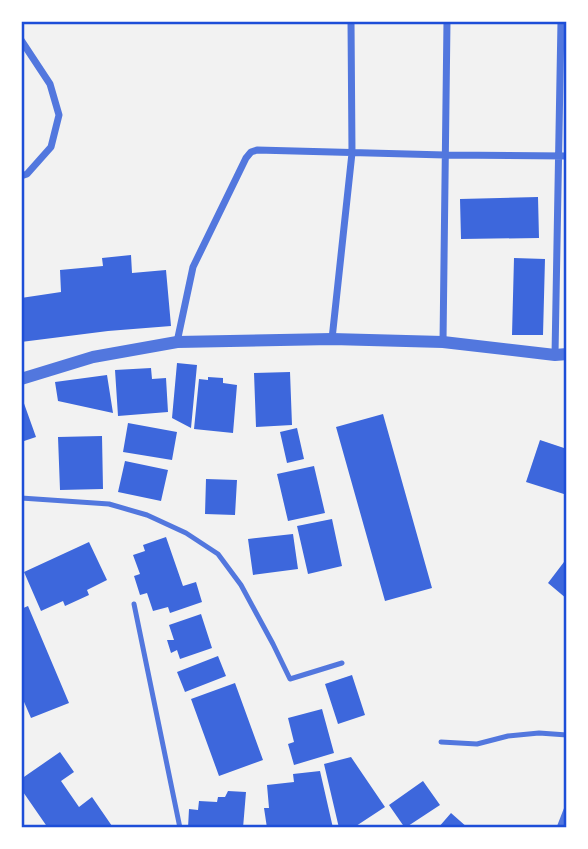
<svg xmlns="http://www.w3.org/2000/svg" width="588" height="849" font-family="'Noto Serif',serif">
<style>
.building{fill:#3d67dc}
.lines{fill:none;stroke-linecap:round;stroke-linejoin:round}
.service{stroke:#5277de;stroke-width:5}
.minor{stroke:#5277de;stroke-width:7}
.tertiary{stroke:#5277de;stroke-width:12}
.neatline{fill:none;stroke:#1d4ed8;stroke-width:2.5}
</style>
<rect width="100%" height="100%" fill="#f2f2f2"/>
<path class="building" d="M538,197L539,238L461,239L460,199Z
M131,255L132,273L166,270L171,326L108,331L21,342V298L61,292L60,270L103,266L102,258Z
M514,258L545,259L543,335H512Z
M177,363L197,365L191,428L172,418Z
M151,368L152,379L166,378L168,412L118,416L115,370Z
M290,372L292,425L256,427L254,373Z
M107,375L113,413L58,401L55,382Z
M208,377L223,378V383L237,385L233,433L194,429L199,379L208,380Z
M21,395L36,437L21,442Z
M383,414L432,588L385,601L336,427Z
M128,423L177,432L172,460L123,452Z
M297,428L304,459L287,463L280,432Z
M102,436L103,489L60,490L58,437Z
M540,440L567,449V495L526,482Z
M125,461L168,470L161,501L118,492Z
M314,466L325,513L288,521L277,474Z
M206,479L237,480L235,515L205,514Z
M332,519L342,566L308,574L297,526Z
M293,534L298,569L253,575L248,539Z
M166,537L183,586L196,582L202,602L170,613L168,607L153,611L147,593L140,595L134,576L140,574L133,555L145,551L143,545Z
M89,542L107,580L87,590L89,595L65,606L63,601L41,611L24,572Z
M567,558V599L548,583Z
M28,606L69,703L31,718L21,695V609Z
M201,614L212,648L180,659L177,650L171,653L167,640H174L169,625Z
M218,656L226,676L185,692L177,672Z
M352,675L365,715L338,724L325,684Z
M235,683L263,760L219,776L191,699Z
M322,709L334,753L294,765L288,744L294,742L288,718Z
M60,752L74,772L61,781L79,807L92,797L112,826L108,828H48L21,789V779Z
M351,757L385,807L353,828H339L324,764Z
M320,771L333,828H267L264,808H269L267,785L294,782L293,774Z
M423,781L440,805L405,828L389,805Z
M228,791L246,792L243,828H188L189,809L198,810L199,801L217,802L218,797H225Z
M451,813L468,828H438Z"/>
<g class="lines">
<path class="service" d="M21,498L109,504L147,515L186,533L218,554L241,585L273,644L290,679L342,663
M134,604L180,828
M441,742L477,744L508,736L539,733L567,735"/>
<path class="minor" d="M21,40L50,84L59,115L51,147L27,174L21,176
M332,339L352,153L351,21
M177,342L193,267L246,158L251,152L257,150L445,155L567,156
M443,342L447,21
M555,355L561,21
M560,828L567,810"/>
<path class="tertiary" d="M21,379L93,357L177,342L332,339L443,342L555,355L567,354"/>
</g>
<rect width="588" height="849" fill="none" stroke="#ffffff" stroke-width="46"/>
<rect x="23" y="23" width="542" height="803" class="neatline"/>
</svg>
